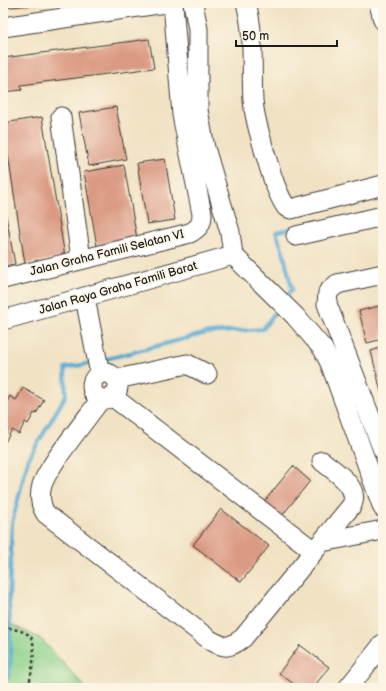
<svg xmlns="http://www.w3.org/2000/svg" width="386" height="691" font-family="'Balsamiq Sans',sans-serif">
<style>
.green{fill:#8ed28b;stroke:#557754}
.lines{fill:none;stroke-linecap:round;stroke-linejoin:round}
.stream{stroke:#56a9d1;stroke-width:4}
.building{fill:#da9982}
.minor-casing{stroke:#3c3a35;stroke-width:21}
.path{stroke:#3c3a35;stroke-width:2.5;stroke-dasharray:3 3;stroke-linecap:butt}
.minor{stroke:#fff;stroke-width:19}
.labels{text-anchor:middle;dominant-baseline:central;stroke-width:3.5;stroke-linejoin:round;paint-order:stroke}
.street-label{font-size:12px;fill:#1c1c1c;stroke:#fcf5e5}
</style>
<rect width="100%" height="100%" fill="#fcf5e5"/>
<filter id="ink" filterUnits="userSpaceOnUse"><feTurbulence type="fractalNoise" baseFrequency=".025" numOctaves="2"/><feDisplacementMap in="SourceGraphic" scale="8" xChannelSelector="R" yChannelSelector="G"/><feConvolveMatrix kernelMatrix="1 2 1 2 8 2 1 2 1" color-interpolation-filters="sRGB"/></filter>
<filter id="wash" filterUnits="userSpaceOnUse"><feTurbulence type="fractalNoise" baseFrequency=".012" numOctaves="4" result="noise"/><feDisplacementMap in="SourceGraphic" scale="16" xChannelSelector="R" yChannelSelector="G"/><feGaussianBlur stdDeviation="0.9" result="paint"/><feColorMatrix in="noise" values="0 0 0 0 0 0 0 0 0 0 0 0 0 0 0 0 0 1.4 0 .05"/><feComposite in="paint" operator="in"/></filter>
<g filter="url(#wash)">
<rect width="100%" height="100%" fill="#f1e2c3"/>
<path class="green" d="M3,621L40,638L86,688H3Z"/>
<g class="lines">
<path class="stream" d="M284,300L292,289L283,251L276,232L293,228
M103,360L207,333L263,329L279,307
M3,681L9,676L11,655L9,601L12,523L28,460L66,395L65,368L92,363"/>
</g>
<g id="blocks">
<path class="building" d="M3,3H38V4L3,8Z
M149,39L154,68L21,85L22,90L3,92V58Z
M116,107L126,159L89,166L79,113Z
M42,117L65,257L25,264L3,123Z
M165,159L175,220L147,224L137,163Z
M124,165L137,239L97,246L84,172Z
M3,200L15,264L3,266Z
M383,305V339L367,343L359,311Z
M383,347V396H382L371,351Z
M23,388L44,400L36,414L34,413L28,424L25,422L19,434L12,430L5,442L3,441V402L6,403L10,396L16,400Z
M293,466L310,481L280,518L263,503Z
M221,509L269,546L241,582L193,545Z
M300,645L329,667L313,688H299L279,673Z"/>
</g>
</g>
<g filter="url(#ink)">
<use href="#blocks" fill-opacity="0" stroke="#3c3a35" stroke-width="1"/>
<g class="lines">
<g class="minor-casing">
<path id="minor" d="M193,3L198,29V110L205,148L230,232L233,255L295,316L323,349L330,363L383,508
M246,3C255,35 251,67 253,100C254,117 260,134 264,150C270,169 275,190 286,207L291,209L383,185
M379,3L383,20
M3,27L165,3
M61,117L81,259
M296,236L383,216
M383,274L337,284L328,292L327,304L383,450
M3,279L190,233C199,228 202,224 202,214L182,115L173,3
M85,298L100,374
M3,320L233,255
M92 386a13 13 0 1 1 26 0a13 13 0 1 1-26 0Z
M117,379L187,364L207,374
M113,397L314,551
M101,399C86,419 71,438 57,458C52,466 45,476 42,485C39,496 40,505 46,514L210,640C226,649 229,648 243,638L352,505C360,486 335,472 322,461
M322,542L383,530
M348,688L383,644"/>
</g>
<path class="path" d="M3,626C11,629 24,630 30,636C38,644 31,677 28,688"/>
<use href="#minor" class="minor"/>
</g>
</g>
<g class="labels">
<g class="street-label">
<text transform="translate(107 253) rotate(-14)">Jalan Graha Famili Selatan VI</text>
<text transform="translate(118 288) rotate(-16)">Jalan Raya Graha Famili Barat</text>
</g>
</g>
<rect width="386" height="691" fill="none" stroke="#fcf5e5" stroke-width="16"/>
<path d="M236 40v6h101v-6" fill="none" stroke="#1c1c1c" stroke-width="2"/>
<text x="242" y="40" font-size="12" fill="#1c1c1c" stroke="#fcf5e5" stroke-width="3" paint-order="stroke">50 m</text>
</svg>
